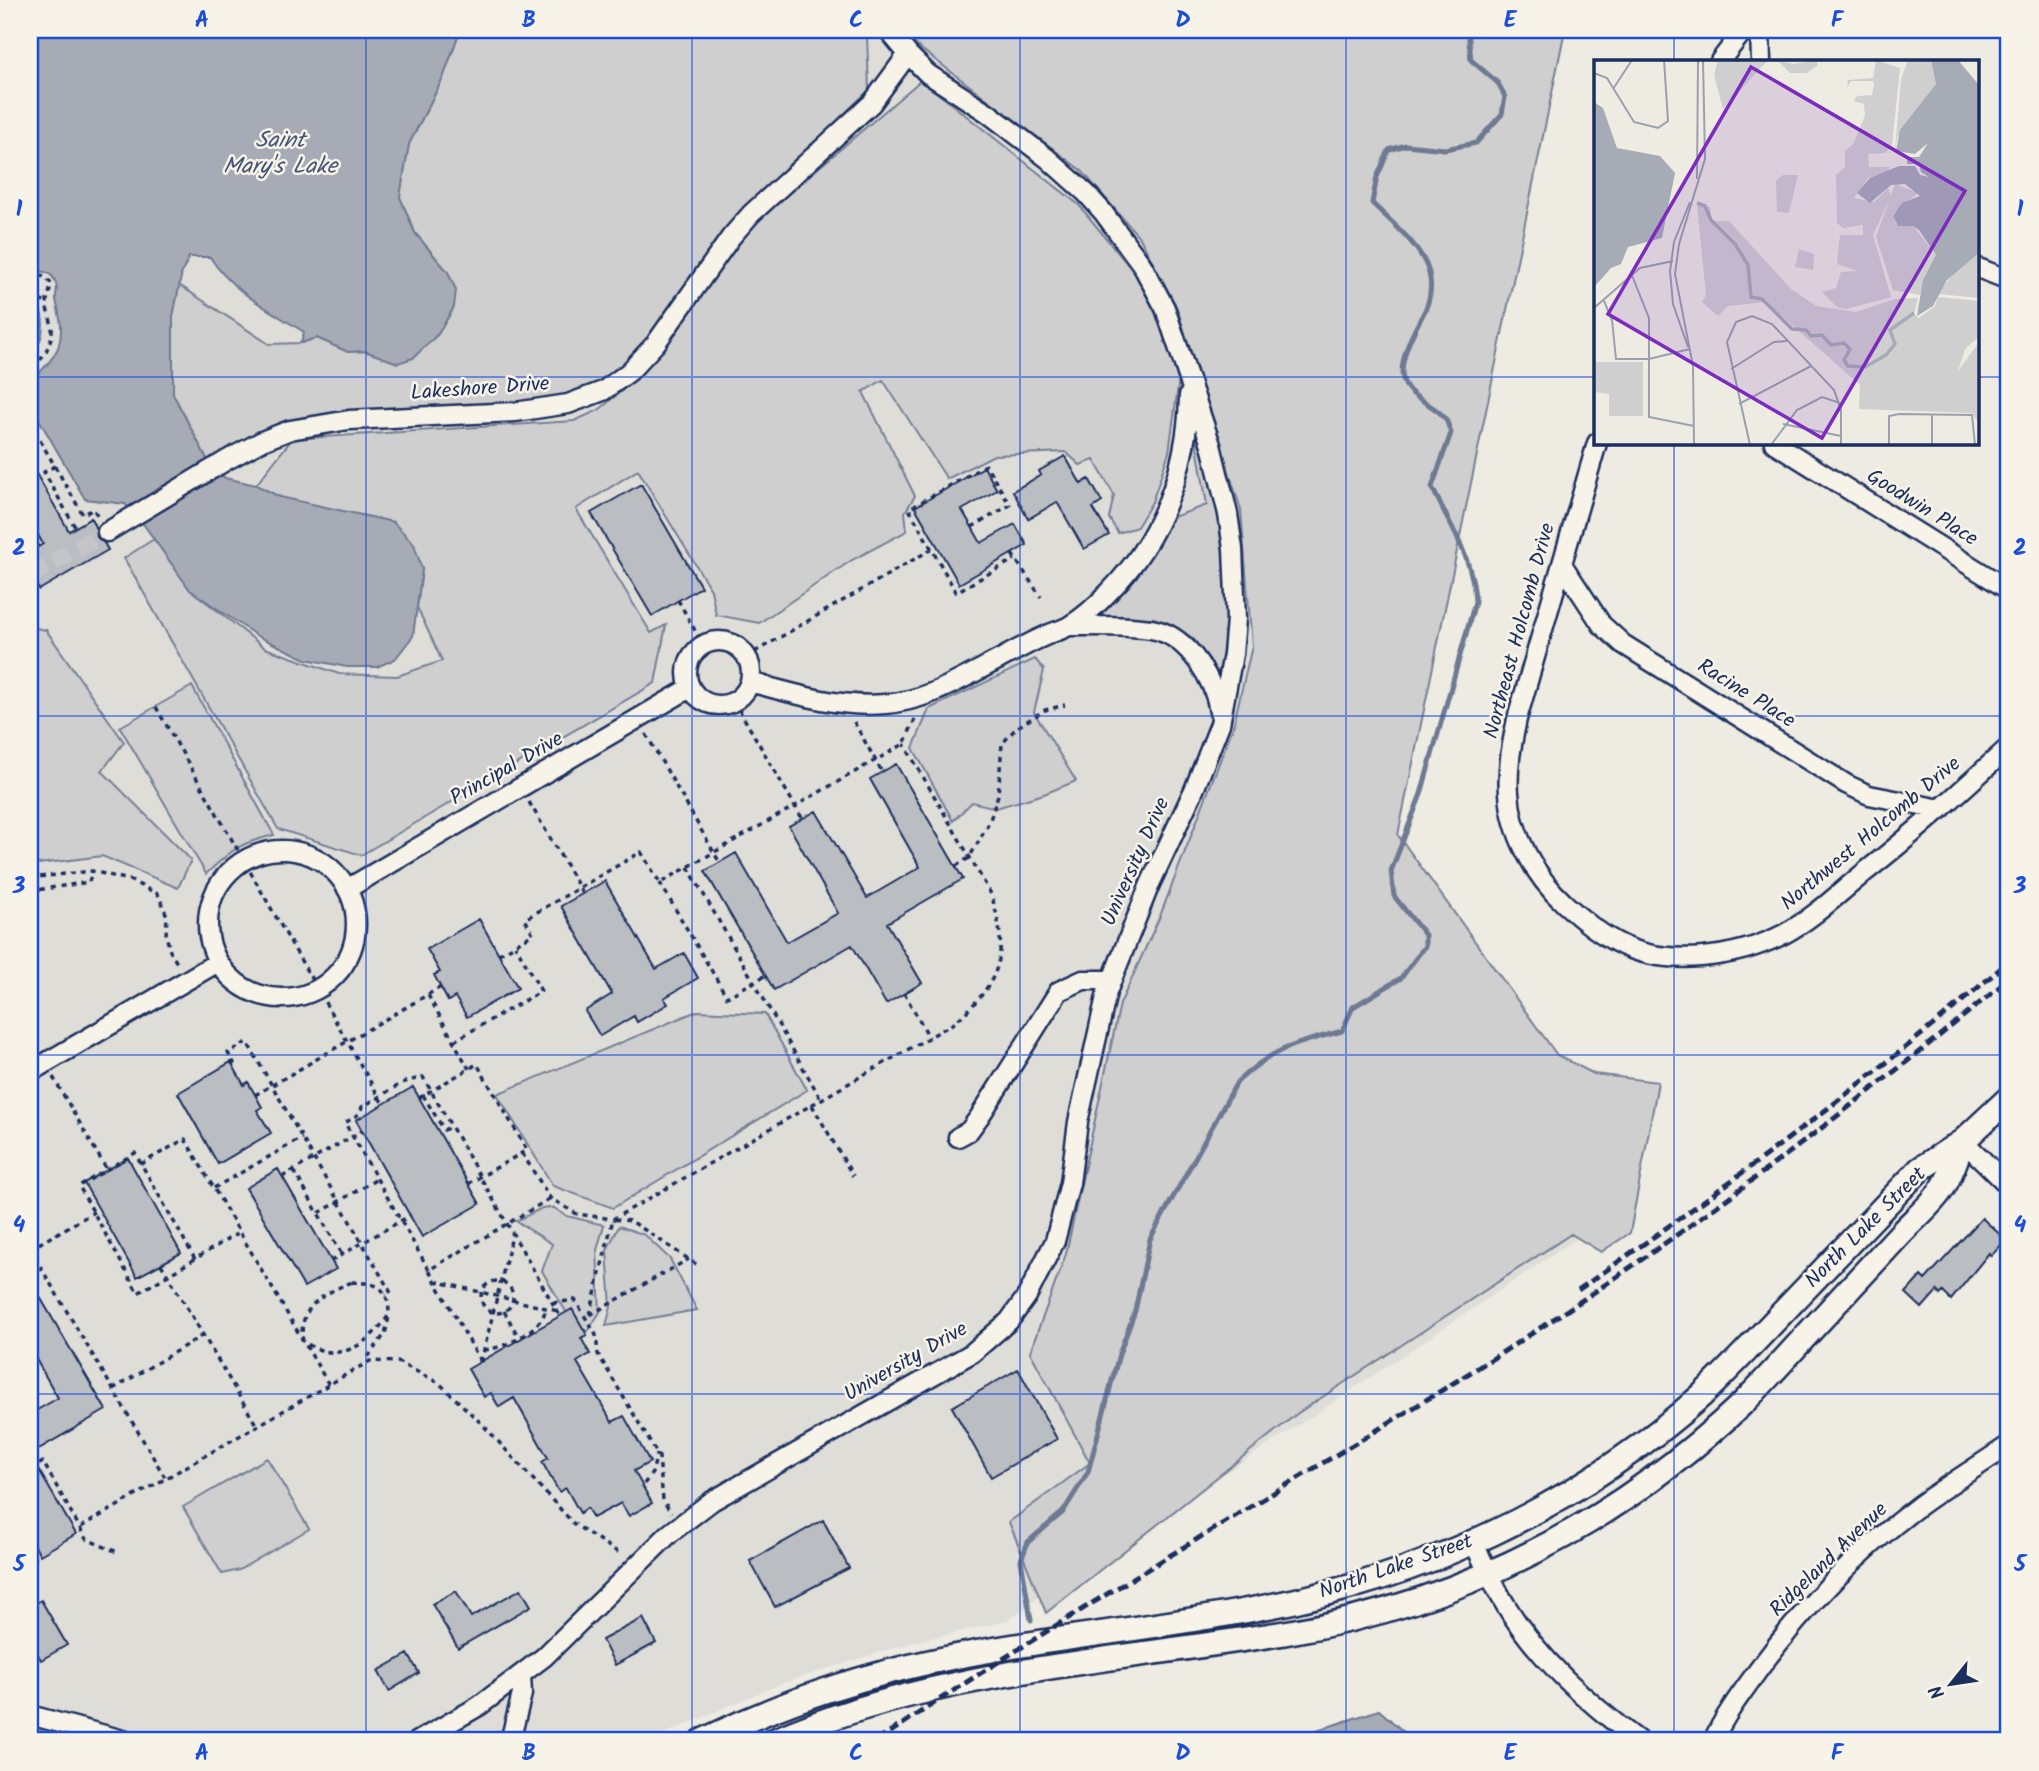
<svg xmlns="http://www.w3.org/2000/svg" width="2039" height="1771" font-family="Kalam,sans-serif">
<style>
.built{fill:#deddd8}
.green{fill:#cfcfcf;stroke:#757f96;stroke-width:2}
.water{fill:#a6abb5;stroke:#6e7992;stroke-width:2}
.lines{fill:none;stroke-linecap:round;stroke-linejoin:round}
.stream{stroke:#6e7992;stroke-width:5}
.building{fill:#babdc2;stroke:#1b2f5e;stroke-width:2}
.minor-tunnel{stroke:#c4c5c8;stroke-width:18;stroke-dasharray:18 9;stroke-linecap:butt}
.minor-casing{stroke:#1b2f5e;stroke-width:23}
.major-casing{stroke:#1b2f5e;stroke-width:28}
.path{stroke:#1b2f5e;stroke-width:3.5;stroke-dasharray:5 5;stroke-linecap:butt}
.minor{stroke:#f7f3e8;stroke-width:18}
.major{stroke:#f7f3e8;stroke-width:23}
.rail{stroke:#1b2f5e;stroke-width:5;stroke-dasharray:10 5;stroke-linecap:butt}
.grid{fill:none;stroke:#1d4ed8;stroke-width:2;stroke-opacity:0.55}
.labels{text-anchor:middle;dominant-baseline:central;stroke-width:5;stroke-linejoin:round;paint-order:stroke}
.street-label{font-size:21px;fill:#1b2f5e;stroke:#f7f3e8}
.water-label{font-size:23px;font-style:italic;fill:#455478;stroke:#f7f3e8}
.inset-river{fill:none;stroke:#a6abb5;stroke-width:3.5}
.inset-road{fill:none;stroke:#9aa0ad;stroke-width:2}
.view{fill:#7b2cbf;fill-opacity:0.15;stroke:#7b2cbf;stroke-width:3.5}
.inset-edge{fill:none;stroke:#1b2f5e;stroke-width:3.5}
.neatline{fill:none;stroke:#1d4ed8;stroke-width:2.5}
.grid-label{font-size:23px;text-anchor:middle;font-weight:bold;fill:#1d4ed8}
</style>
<rect width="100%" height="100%" fill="#eeebe2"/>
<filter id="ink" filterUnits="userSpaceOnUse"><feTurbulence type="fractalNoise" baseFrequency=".0143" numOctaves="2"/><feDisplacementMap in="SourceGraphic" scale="14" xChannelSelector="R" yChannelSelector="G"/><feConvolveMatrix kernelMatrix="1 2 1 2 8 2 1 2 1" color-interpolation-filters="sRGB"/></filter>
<g filter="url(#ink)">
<path class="built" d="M30,30H1565L1398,835L1557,1055L1627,1205L1317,1413L1058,1582L1007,1621L913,1642L782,1683L648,1741H30Z"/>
<path class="green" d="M460,30H865L867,35L869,90L741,213L649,339L627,363L601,386L566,399L258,435L208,461L173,394V316L179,285L269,344L301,343L317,338L348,352L365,351L398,363L438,334L454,307L448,272L415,233L399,197L409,144L443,78Z
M904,30H1565L1398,835L1557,1055L1594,1074L1658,1082L1630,1233L1601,1252L1571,1234L1298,1413L1046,1613L1009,1522L1090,1463L1030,1352L1066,1254L1120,1004L1160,916L1233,727L1252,646L1241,510L1177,308L1140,238L1082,171L917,46Z
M921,80L1079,205L1136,275L1157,316L1179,379L1169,452L1152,502L1137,527L1118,533L1109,518L1114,495L1094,460L1080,465L1066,452L994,455L947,479L883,380L863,392L915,496L905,512L907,531L852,560L759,623L716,615L711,590L638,470L576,509L651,633L666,625L655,683L361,855L278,829L124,558L154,539L191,590L265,648L339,674L397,676L442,661L417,607L422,569L256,485L292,439L574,421L599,410L625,388L664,346L738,244L759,219Z
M1194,429L1204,443L1228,554L1230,628L1219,674L1193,638L1154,618L1096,617L1130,579L1170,518L1207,505Z
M30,627L46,630L124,742L102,771L191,860L178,888L102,856L30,865Z
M1035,659L1044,670L1034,712L1076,781L1044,794L996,808L972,802L953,821L913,748L929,709Z
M192,686L274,835C238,844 234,848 206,874L120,727Z
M697,1011L765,1014L807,1090L613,1208L553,1186L497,1094Z
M542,1208H554L567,1216L604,1225L597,1250L600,1312L588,1331L575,1327L542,1271L552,1244L516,1221Z
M619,1226L645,1235L670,1259L697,1310L606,1326L611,1307L607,1250Z
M267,1458L309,1529L239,1570L222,1574L183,1507Z"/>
<path class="water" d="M30,30H460L443,78L409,144L400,197L415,233L448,272L456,290L454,307L438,334L413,358L398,363L365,351L348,352L317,338L301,343L304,332C271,311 231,291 210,257H189L182,272L173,316V394L208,461L225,478L256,485L280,497L393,522L414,544L422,569L413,636L395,659L377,667H347L306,659L257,636L190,590L144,525L125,504L85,499L30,404V381C41,372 52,361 58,348C64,331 60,317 56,300C55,294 58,290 56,284C53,271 40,269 30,274Z
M30,302L39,305C47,326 42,342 30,360Z
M1379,1710L1414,1741H1285Z"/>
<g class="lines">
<path class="stream" d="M1031,1620L1021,1560L1028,1542L1063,1512L1088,1472L1119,1354L1135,1311L1150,1239L1237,1082C1274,1047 1296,1044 1342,1031L1353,1007L1401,978L1425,946V935L1394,896L1391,871L1421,794L1475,602C1474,559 1449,524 1432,487L1451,433C1449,429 1448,422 1445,418C1432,401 1403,398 1402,373C1402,354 1412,334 1421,318C1451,267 1405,236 1372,203L1377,177L1389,150L1406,145L1445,149L1476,143L1502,114L1505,97L1498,83L1471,60L1468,30"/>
</g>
<path class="building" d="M1065,456L1081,484L1089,479L1102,502L1093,508L1109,535L1084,549L1057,502L1028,519L1013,491L1041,475L1039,471Z
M30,463L69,531L91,518L96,529L97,537L104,543L108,550L39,590L30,574V552L43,544L30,521Z
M984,467L997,490L962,510L972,527L981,543L1015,524L1027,545L959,584L915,507Z
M641,484L701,587L652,616L591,513Z
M896,764L963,879L887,923L922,983L886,1004L852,945L774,990L705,871L736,853L787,942L838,913L789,826L816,811L867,898L920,867L870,779Z
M605,881L656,969L684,953L698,978L664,998L668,1004L637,1022L634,1016L600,1036L585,1011L612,994L561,906Z
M479,919L518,988L467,1017L455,997L448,1001L434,975L440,972L427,949Z
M231,1062L244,1085L248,1082L262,1107L257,1110L271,1133L218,1164L178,1093Z
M413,1087L480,1204L422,1237L356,1120Z
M128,1158L181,1253L137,1277L84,1183Z
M278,1169L336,1269L304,1287L246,1188Z
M1982,1218L2006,1240L1991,1256L1989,1253L1951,1300L1943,1292L1940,1295L1937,1291L1922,1308L1906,1293L1921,1276L1925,1280Z
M30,1280L106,1410L30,1454V1414L58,1398L30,1349Z
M572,1309L587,1335L581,1338L590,1354L577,1362L612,1422L624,1416L650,1462L634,1471L652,1503L629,1516L621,1503L593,1518L587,1508L580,1513L566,1488L559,1492L542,1462L548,1458L514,1398L499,1407L491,1393L484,1397L468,1369Z
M1018,1369L1057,1439L991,1477L952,1407Z
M30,1455L76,1534L40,1555L30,1538Z
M823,1520L849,1568L775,1607L750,1561Z
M521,1589L531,1606L458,1648L432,1604L456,1591L471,1617Z
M41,1600L67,1645L41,1660L30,1641V1606Z
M643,1618L656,1643L615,1665L602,1640Z
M408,1654L419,1673L389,1691L378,1671Z"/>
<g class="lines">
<path class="minor-tunnel" d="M30,575L107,532"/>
<g class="minor-casing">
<path id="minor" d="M1760,30L1761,61
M1720,61L1744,30
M1978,268L2009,280
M1597,443L1517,719C1512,743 1507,767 1509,793C1511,833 1535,877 1565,904C1580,918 1597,932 1616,942C1665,969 1737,958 1784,934C1814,918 1839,893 1865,872C1915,833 1962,790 2009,747
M1774,443L2009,590
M107,532L227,460L262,441L290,430L349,420L515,412L568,404L603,391L629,372L656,343L731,237L751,214L872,103L908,54
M1562,564L1602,625L1623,644L1846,784L1869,795L1941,809
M1069,626C1092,626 1135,625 1156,630C1189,638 1215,681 1219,712
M687 673a32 32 0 1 1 64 0a32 32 0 1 1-64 0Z
M750,682C794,694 839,708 885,704C927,701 961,679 998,660C1013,652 1029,643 1045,636C1053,632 1062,630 1069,626C1084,617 1098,604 1110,591C1161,539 1188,467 1189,395
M208 924a74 74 0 1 1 148 0a74 74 0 1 1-148 0Z
M347,889L690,688
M30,1072L218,962
M958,1137L969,1131L980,1116L1059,991L1083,980H1111
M1963,1141L2009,1186
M1473,1541C1483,1562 1493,1584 1505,1604C1538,1659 1588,1703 1639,1741
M30,1715L127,1741
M418,1741L479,1706L544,1657L669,1534L712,1501L972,1353L1009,1321L1027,1296L1055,1241L1070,1183L1078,1122L1107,992L1150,884L1194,790L1220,724L1233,654L1236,619L1233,549L1228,514L1211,445L1165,308L1142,265L1103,212L1086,193L1047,158L988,113L928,74L908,54L888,30
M510,1741L522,1694L521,1675
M1713,1741C1724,1716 1743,1691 1759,1669C1804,1607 1859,1551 1920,1505C1949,1484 1980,1465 2009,1445"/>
</g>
<g class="major-casing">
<path id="major" d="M702,1741C772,1707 848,1680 925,1663C1034,1639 1146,1630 1255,1609C1420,1579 1577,1507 1702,1395C1731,1368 1758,1338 1785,1310C1830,1263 1875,1216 1920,1169L1963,1141L2009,1098
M773,1741C936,1669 1116,1662 1290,1632C1465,1602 1617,1523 1744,1402C1764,1382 1783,1361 1802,1340C1835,1304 1868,1269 1901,1233C1915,1218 1934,1203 1944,1186C1952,1173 1957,1156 1963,1141"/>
</g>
<path class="path" d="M30,279L41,275L50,282C52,291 47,295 47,303C46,311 51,319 52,326C53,343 43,360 30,370
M30,297L47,303
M30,423L83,515L93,509L98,516
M55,466L44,472L75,527
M972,527L1010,505L986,465L909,509L956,592L1015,559
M30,534L38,547
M1012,554L1041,597
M678,600L703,645
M746,657L932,549
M734,701L802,818
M156,707L383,1104
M854,722L882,772
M646,734L720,863
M529,802L583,894
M956,866L969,858L989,823L998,795L1002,744L1016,728L1045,710L1065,705
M688,867L821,1099
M30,878L92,871L129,880L158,894L167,916L166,935L170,951L178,965
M660,883L727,997L766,975
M30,891L89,882L92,871
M499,954L533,934L525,919L641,852L660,883L904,744L916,717
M904,993L929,1037
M428,995L469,1069
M454,1041L541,991L515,945
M232,1064L234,1063L228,1053L247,1042L391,1293L386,1295
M53,1077L107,1170
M255,1095L441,987
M423,1095L444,1130L451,1126
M419,1098L477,1064L527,1150L468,1184
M812,1105L853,1176
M522,1153L550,1198L577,1214L613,1219L954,1023C1001,982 1010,955 991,894L904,744
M141,1164L185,1139L329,1385
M294,1171L342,1255
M282,1177L362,1131
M214,1188L302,1138
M549,1199L429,1270L345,1123L359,1114L362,1107L402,1083L423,1077L560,1316
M319,1213L377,1179
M30,1249L166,1479
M30,1249L94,1212
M195,1259L135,1153L79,1186L138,1293L240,1232
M331,1261L411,1215
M161,1264L257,1426
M429,1270L481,1362
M435,1281L558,1311
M481 1297a16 16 0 1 1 32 0a16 16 0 1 1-32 0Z
M352,1282C378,1283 389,1287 389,1315C367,1346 338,1366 303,1341C297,1307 324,1293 352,1282Z
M553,1303L575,1300L596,1335L598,1354L659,1457L663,1500L671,1513
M504,1311L518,1336
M590,1315L613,1219L631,1221L699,1266
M590,1315L689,1259
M484,1350C505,1348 540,1331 546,1309
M368,1357L385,1334L389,1317
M481,1362L513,1232
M113,1389L203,1335
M30,1469L43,1462L86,1539L117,1552
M644,1484L652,1473L657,1454
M81,1527L370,1361L398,1362L439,1383L484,1426L574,1524L622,1555
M30,1549L36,1559"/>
<use href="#minor" class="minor"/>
<use href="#major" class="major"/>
<path class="rail" d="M1578,1290C1726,1187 1873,1079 2009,961
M877,1741C1078,1606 1290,1486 1495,1357C1675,1243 1845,1114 2009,979"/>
</g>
</g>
<path class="grid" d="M366,30V1741M692,30V1741M1020,30V1741M1346,30V1741M1674,30V61M30,377H1596M1978,377H2009M1674,443V1741M30,716H2009M30,1055H2009M30,1394H2009"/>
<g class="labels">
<g class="street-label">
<text transform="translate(480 389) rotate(-4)">Lakeshore Drive</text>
<text transform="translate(1922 508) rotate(32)">Goodwin Place</text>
<text transform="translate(1520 631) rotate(-75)">Northeast Holcomb Drive</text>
<text transform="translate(1746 694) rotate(32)">Racine Place</text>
<text transform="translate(507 769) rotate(-30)">Principal Drive</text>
<text transform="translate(1871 834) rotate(-40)">Northwest Holcomb Drive</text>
<text transform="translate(1136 862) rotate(-66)">University Drive</text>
<text transform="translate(1866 1228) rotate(-45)">North Lake Street</text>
<text transform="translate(906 1362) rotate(-30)">University Drive</text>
<text transform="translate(1829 1560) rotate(-44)">Ridgeland Avenue</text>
<text transform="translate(1396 1567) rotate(-19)">North Lake Street</text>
</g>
<g class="water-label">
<text x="280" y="141">Saint<tspan x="280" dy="26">Mary's Lake</tspan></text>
</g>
</g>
<g transform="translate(1594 60)">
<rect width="385" height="385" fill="#eeebe2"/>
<path d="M124,0H174L129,49L120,15ZM183,0L200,4L222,0L224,5L213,13H196ZM282,0L306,8L298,85L291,93L274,94L275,107H295V112L274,118L260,138L280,142L294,128L297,136L279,175L297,237L252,249L243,247L228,232L242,228L247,212L263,211L243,204L246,175H269V165L249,168L243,163L242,115L251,107V91L260,83L271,55L270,44L260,41L263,36L278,35L280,25L279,21H257L253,28L254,20L279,18ZM314,0H337L342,24L303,78L301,91L307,19ZM189,115H204L195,153L183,152L182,121ZM301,124L324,133L299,154L302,164L319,166L342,195L326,235L299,230L282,177ZM103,145L116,147L118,161H135L197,229L222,246L262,252L301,239L324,238L320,254L325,258L341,246L344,237L385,241V277L371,289L364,311L385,282V364L378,353L265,349L266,325L172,242L134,246L124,256L108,242L112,235ZM205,189L220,194L219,210L201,207ZM385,193V238L344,234L358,215ZM0,302H49V356H15V334L0,332Z" fill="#cfcfcf"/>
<path d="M337,0H364L385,25V193L353,220L339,246L323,256L329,220L342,195L325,170L319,166H304L299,156L308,143L326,136L311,124L297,125L276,143L263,133L276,118L305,106H321L326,115L335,117L327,112L325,104H313V97H325L334,83L321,94L302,91L306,70L342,24ZM0,42L9,48L23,88L66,96L81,113L68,178L34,187L27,204L17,208L1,226Z" fill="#a6abb5"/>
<path class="inset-river" d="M103,143L111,146L117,160L141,184L154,205L157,237L168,239L198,269L212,270L217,276L228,275L237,285L250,283L256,289L250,300L254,306L271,307L292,295L301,284L296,270L320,253"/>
<path class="inset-road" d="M0,13L13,18L40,62L64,68L74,61L70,0M19,29L38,0M103,119L104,0M37,213L55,258V357L100,366M10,241L18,260L22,299H55L96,289M0,248L46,208L79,201M94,287L79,244L76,211L80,182L96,142M137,309L180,282L193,281M145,344L217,306M189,364L247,376M100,385L99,306L81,214L85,184L111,99L109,0M156,385L133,282L142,262L158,256L178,264L240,330L247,350V385M177,385L203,350L228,337L246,343M295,385V356L305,354L378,355L381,385M338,385V354"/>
<path class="view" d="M157,7L371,131L228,378L14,254Z"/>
<rect width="385" height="385" class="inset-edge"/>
</g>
<rect width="2039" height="1771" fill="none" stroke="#f7f3e8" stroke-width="77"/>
<g transform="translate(1951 1684) rotate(240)" stroke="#f7f3e8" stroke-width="5" paint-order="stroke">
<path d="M0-5L12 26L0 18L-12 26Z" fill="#1b2f5e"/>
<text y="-10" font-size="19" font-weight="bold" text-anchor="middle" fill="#1b2f5e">N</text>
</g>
<rect x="38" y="38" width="1962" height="1694" class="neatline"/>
<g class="grid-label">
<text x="202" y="27">A</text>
<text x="529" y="27">B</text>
<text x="856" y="27">C</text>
<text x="1183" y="27">D</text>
<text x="1510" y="27">E</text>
<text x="1837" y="27">F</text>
<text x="19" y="216">1</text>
<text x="2020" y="216">1</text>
<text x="19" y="555">2</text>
<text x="2020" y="555">2</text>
<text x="19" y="893">3</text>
<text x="2020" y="893">3</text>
<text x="19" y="1232">4</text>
<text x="2020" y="1232">4</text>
<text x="19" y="1571">5</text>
<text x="2020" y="1571">5</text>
<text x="202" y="1760">A</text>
<text x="529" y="1760">B</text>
<text x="856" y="1760">C</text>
<text x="1183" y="1760">D</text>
<text x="1510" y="1760">E</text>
<text x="1837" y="1760">F</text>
</g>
</svg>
